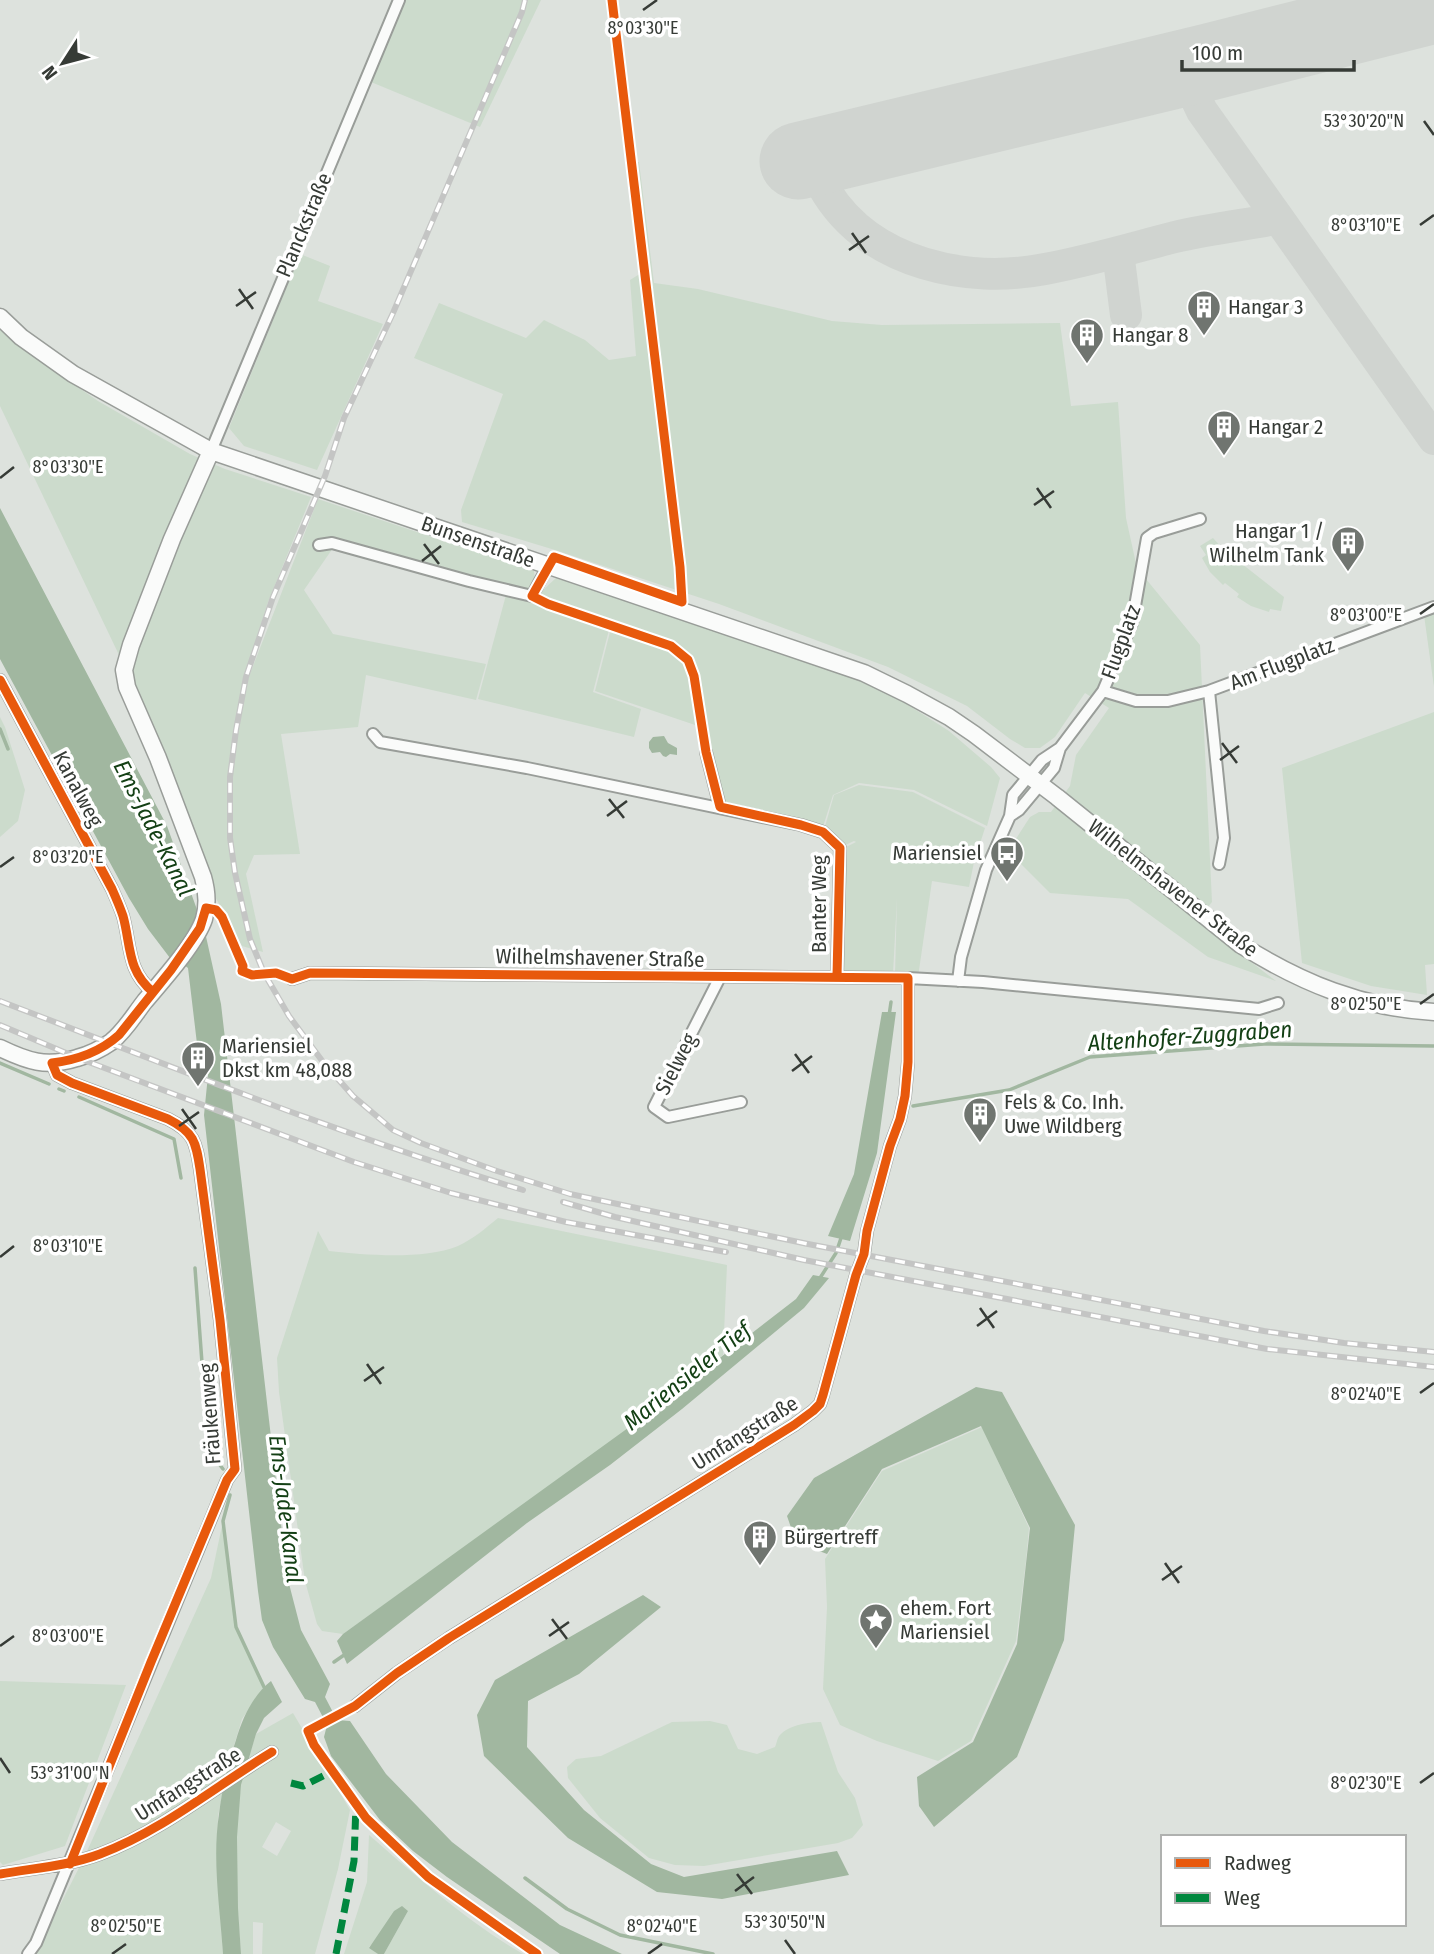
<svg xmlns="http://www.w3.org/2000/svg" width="1434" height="1954" font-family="'Fira Sans Condensed',sans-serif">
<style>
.green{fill:#ccdbcc;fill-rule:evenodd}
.water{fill:#a1b7a0}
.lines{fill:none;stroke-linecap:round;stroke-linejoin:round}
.stream{stroke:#a1b7a0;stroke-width:3.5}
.taxiway{stroke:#d0d4d0;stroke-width:32}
.runway{stroke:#d0d4d0;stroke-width:77}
.street-casing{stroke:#999d99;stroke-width:14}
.secondary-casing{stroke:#999d99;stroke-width:19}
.street{stroke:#fafbfa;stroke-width:10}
.secondary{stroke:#fafbfa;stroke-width:16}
.rail-casing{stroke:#c4c5c4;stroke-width:6}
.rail{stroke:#fff;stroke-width:3.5;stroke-dasharray:10;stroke-linecap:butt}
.quiet{stroke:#00873e;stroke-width:7;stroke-dasharray:14 7;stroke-linecap:butt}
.cycleway-casing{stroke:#fff;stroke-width:13}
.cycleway{stroke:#e8590c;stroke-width:9}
.ticks{fill:none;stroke:#363b36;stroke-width:2.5}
.labels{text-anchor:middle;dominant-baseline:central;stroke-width:7;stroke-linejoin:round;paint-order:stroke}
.street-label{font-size:21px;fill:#363b36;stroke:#fff}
.poi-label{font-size:21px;fill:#363b36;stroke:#fff;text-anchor:start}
.water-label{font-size:23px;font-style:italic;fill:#144015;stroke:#fff}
.ticks-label{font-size:18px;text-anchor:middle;fill:#363b36;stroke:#fff;stroke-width:7;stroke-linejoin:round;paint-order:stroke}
</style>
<rect width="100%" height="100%" fill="#dde2dd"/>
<path class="green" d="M405,0H541L480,127L371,82Z
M628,161L639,162L654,283L698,289L832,321L882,325L1060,323L1071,406L1118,402L1126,518L1137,568L1200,645L1212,902L1197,921L1276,981L1208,957L1128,899L1050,893L1008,851L1030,817L1039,812H1051L1070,786L1076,755L1109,708L1085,693L1055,737L1040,748H1025L1010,739L967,706L888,667L719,604L555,550L462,522L461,510L503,394L414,358L439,303L526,338L544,320L585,340L609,360L636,356L630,280L643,272Z
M300,254L330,266L318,301L383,324L317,470L244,446L229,428Z
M0,329L30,354L98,401L190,454L225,469L311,497L268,602L244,679H248L318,499L534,571L535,580L529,588L511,594L537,601L543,590L556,578L872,682L949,731L991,767L1000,778L987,826L914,790L859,783L833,795L822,830L722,801L710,752L695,664L672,644L611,622L593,692L641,709L634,737L478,699L506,595L333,548L304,590L333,634L486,664L476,700L366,675L358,727L281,734L300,854L254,855L246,874L263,952L242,946L212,891L160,754L119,655L0,406Z
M1213,538L1223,549L1284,597L1281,611L1270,609L1269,612L1251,606L1237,597L1239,594L1225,583L1223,585L1210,572L1202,558L1206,555L1200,546Z
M1434,612V687L1424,615Z
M611,628C633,635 677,643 687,667C695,684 695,707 698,726L595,691Z
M1434,712V964L1425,965L1427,995L1371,986L1302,963L1282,768Z
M0,717L5,727L25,790L18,821L0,837Z
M859,785L913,792L985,828L974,862L969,887L932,881L918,977L895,975L897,898L893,974L839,972L842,849L856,842L854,841L841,847L824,830L834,795Z
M498,1218L727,1265L723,1355L647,1415L579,1465L343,1634L322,1631L317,1624L305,1581L279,1392L277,1358L318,1231L329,1251C366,1255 423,1260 458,1246C473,1239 486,1228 498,1218Z
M982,1427L1029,1528L1026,1561L1016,1641L971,1741L938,1761L877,1741L840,1725L823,1689L827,1607L825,1559L882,1471Z
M223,1521L236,1627L264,1687L242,1719L229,1762L218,1816L217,1868L223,1954H35L83,1860L211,1578Z
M0,1681L126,1685L65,1846L3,1865L0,1862Z
M293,1713L350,1810L338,1869L315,1954H262L263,1923L253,1922V1954H241C237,1899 232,1841 241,1786C243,1769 251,1751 256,1734ZM276,1822L291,1831L277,1856L262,1847Z
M710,1721L727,1725L738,1749L757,1754L775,1747C777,1743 777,1738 780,1735C789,1725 809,1722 821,1722L838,1772L855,1798L863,1825L852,1838L838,1843L704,1866L675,1865L649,1858L600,1818L568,1778L567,1767L576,1759L601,1756L672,1722Z
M369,1835C416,1876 469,1923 523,1954H384L408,1911L369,1947L378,1954H344L367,1882Z"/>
<path class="water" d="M0,508L167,826L205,932L221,1004L287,1576L301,1630L330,1684L325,1697L337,1720L350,1721L386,1774L452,1842L560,1925L622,1954H560L447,1877L413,1851L380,1820L331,1756L324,1737L327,1725L315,1702L305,1699L273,1647L262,1620L258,1591L204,1115L208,1075L200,1069L188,968L173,956L170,958L148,929L129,898L0,659Z
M664,736L668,743L677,748V755L670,754L666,757L663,756L660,752L652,753L649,748V742L653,737Z
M882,1012H896L877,1153L850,1241L828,1236L854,1174Z
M813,1275L829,1278L804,1308L682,1409L610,1465L527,1523L347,1664L337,1641L343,1634L646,1415L796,1299Z
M976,1387L1002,1392L1075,1525L1064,1640L1017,1757L934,1827L919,1806L917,1777L973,1742L1017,1644L1030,1528L981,1426L882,1469L827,1554L796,1542L787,1516L814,1478Z
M643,1595L661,1607L579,1674L528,1701L527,1747L584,1810L651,1864L684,1877L837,1851L849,1875L722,1899L657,1892L568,1838L484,1756L477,1715L495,1680Z
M271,1681L282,1702L264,1718L256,1734L241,1785L237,1837L238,1908L241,1954H223C220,1908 212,1860 219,1814C222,1789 228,1764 236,1740C242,1719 253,1695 271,1681Z
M402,1906L408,1911L384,1954H378L369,1948L394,1911Z"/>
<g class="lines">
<path class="stream" d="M0,729L8,749
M889,1016L891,1002
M0,1063L49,1084
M59,1089L64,1091
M79,1097L174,1139L181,1178
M913,1106L1009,1090L1090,1057L1264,1044L1434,1046
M195,1268L204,1390L213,1456L223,1469
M820,1278L836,1253L842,1235
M230,1495L223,1521L236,1627L264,1687
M334,1662L347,1653
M525,1878L567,1909L620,1935L713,1954"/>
<path class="taxiway" d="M844,151C828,160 814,173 827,193C872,264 967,284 1045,269C1089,261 1132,248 1175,237C1205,230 1235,226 1265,221L1276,215L1202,111C1192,92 1185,73 1209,62
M1276,215L1434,439
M1118,252L1126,315"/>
<path class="runway" d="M798,161L1209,62L1434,5"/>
<g class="street-casing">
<path id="street" d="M211,451L399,0
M319,545L332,543L469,581L532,596L548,566
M0,680L112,889C116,898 120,907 123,916C131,945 127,971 153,992
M1103,691L1136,701H1168L1209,691L1434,607
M1209,691L1224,838L1219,864
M373,734L380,742L527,768L801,825L823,832L840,848L837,976
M706,752L720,807
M1010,816L1019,810L1054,768L1060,748L1103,691L1132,623L1147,538L1154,533L1200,519
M720,977L654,1107L668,1117L741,1102
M292,979L310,973L908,978L983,982L1259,1009L1278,1003
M958,981L961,957L986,870L1010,816L1013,795L1042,760L1060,748
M355,1706L397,1673L449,1638L794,1425L813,1411L820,1404L823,1395L856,1275L864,1254L867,1231L890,1146L900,1119L905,1096L908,1062V978
M0,1874C34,1868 68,1866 100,1854C162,1831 216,1786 272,1752
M28,1954L36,1943L227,1480L235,1469L220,1320L200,1169C196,1142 194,1132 168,1119L72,1083L57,1075L52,1063"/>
</g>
<g class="secondary-casing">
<path id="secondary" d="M0,317L21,337L73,374L211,451L864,673L907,694L949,717L974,734L1057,797L1241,945C1302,983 1362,1008 1434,1012
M0,1048C27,1061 46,1068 77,1058C88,1055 101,1049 111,1042C125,1031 134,1015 145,1001C162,981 196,943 204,919C208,905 207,891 203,877L158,758L127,687L124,670L131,645L172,539L211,451"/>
</g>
<use href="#street" class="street"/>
<use href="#secondary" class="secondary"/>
<g class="rail-casing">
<path id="rail" d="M525,0L522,12L393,313L344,418L325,476L273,597L246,677L236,730L230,777V838L235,873L250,939L264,973L289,1016L323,1062L353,1096L393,1130L421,1143L494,1170L570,1194L808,1244L1264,1331L1344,1343L1434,1352
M0,1001C173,1067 346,1137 523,1190
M0,1025L78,1058L354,1162L451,1193L566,1222L726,1252
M563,1202L615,1217L804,1260L1267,1349L1434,1367"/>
</g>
<use href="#rail" class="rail"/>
<path class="quiet" d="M291,1783L303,1786L333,1771L335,1774
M336,1954L354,1861L356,1804"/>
<g class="cycleway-casing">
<path id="cycleway" d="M612,0L680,567L682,602L554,557L532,596L548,604L671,646L688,660L694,676L706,752L720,807L801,825L823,832L840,848L837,976
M0,680L112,889C116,898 120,907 123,916C131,945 127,971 153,992
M70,1864L151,1662L227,1480L235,1469L220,1320L200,1169C196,1142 194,1132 168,1119L72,1083L57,1075L52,1063C77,1060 100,1052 119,1035L171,970L200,928L206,908L216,910L222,917L243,966L242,971L252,975L276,973L292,979L310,973L908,978V1062L905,1096L900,1119L890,1146L867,1231L864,1254L856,1275L823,1395L820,1404L813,1411L794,1425L449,1638L397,1673L355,1706L308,1731L314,1745L366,1818L428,1877L537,1954
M0,1874C34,1868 68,1866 100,1854C162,1831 216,1786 272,1752"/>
</g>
<use href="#cycleway" class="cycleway"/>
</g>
<path class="ticks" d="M643,10L657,0M1424,121L1434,135M1420,225L1434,215M852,233L866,253M849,250L869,236M239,289L253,309M236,306L256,292M0,478L14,467M1037,488L1051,508M1034,505L1054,491M424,544L439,564M422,561L441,546M1420,614L1434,604M1222,743L1237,763M1220,760L1239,746M609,799L624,818M607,816L627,801M0,867L14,857M1420,1004L1434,994M795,1054L809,1073M792,1071L812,1056M182,1109L196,1129M179,1126L199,1112M0,1257L14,1246M980,1308L994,1328M977,1326L997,1311M367,1364L381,1384M364,1381L384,1367M1420,1393L1434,1383M1165,1563L1179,1583M1162,1580L1182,1566M552,1619L567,1639M549,1636L569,1622M0,1646L14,1636M0,1758L10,1773M1420,1783L1434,1773M737,1874L752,1894M735,1891L754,1877M785,1940L795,1954M112,1954L126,1944M648,1954L662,1944"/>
<defs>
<g id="building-pin" transform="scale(1.75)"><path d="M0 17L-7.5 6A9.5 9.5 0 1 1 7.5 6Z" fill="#707570" stroke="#fff"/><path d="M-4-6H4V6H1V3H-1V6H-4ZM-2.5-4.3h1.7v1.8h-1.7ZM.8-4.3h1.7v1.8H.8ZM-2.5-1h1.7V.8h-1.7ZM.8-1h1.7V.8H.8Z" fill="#fff"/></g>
<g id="bus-pin" transform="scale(1.75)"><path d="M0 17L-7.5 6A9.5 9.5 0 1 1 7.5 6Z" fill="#707570" stroke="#fff"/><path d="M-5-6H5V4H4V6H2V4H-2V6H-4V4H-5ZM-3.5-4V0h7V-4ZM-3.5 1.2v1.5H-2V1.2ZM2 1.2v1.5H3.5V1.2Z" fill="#fff"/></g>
<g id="sight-pin" transform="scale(1.75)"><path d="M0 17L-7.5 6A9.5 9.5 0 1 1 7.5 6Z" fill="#707570" stroke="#fff"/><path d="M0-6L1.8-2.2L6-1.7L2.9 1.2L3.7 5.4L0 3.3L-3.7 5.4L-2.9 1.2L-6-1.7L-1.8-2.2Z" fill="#fff"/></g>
</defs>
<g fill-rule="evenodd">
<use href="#building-pin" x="1204" y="307"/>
<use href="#building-pin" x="1087" y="335"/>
<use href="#building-pin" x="1224" y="427"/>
<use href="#building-pin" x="1348" y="543"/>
<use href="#bus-pin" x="1007" y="853"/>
<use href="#building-pin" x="198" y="1058"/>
<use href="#building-pin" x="980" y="1114"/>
<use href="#building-pin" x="760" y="1537"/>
<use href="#sight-pin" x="876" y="1620"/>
</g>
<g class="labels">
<g class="street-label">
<text transform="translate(304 225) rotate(-67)">Planckstraße</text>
<text transform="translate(478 542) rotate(19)">Bunsenstraße</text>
<text transform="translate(1121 642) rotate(-70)">Flugplatz</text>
<text transform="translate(1282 664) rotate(-21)">Am Flugplatz</text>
<text transform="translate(78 789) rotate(62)">Kanalweg</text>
<text transform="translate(1173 888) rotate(38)">Wilhelmshavener Straße</text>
<text transform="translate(819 904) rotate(-90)">Banter Weg</text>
<text transform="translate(600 958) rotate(1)">Wilhelmshavener Straße</text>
<text transform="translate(676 1064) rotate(-63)">Sielweg</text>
<text transform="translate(210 1414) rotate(-94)">Fräukenweg</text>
<text transform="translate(745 1433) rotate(-32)">Umfangstraße</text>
<text transform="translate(188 1784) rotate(-32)">Umfangstraße</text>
</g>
<g class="poi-label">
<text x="1228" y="307">Hangar 3</text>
<text x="1112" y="335">Hangar 8</text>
<text x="1248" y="427">Hangar 2</text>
<text x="1324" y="531" text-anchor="end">Hangar 1 /<tspan x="1324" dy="24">Wilhelm Tank</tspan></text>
<text x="982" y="853" text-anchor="end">Mariensiel</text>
<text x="222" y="1046">Mariensiel<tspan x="222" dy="24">Dkst km 48,088</tspan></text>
<text x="1004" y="1102">Fels &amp; Co. Inh.<tspan x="1004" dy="24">Uwe Wildberg</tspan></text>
<text x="784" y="1537">Bürgertreff</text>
<text x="900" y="1608">ehem. Fort<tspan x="900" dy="24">Mariensiel</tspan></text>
</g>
<g class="water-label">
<text transform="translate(154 828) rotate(63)">Ems-Jade-Kanal</text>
<text transform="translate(1190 1036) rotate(-4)">Altenhofer-Zuggraben</text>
<text transform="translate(687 1376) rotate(-39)">Mariensieler Tief</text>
<text transform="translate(286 1509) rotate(83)">Ems-Jade-Kanal</text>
</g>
</g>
<g class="ticks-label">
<text x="643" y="34">8°03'30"E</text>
<text x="1364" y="127">53°30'20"N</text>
<text x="1366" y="231">8°03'10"E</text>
<text x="68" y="473">8°03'30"E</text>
<text x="1366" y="621">8°03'00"E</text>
<text x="68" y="863">8°03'20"E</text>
<text x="1366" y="1010">8°02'50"E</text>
<text x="68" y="1252">8°03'10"E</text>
<text x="1366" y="1400">8°02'40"E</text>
<text x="68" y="1642">8°03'00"E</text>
<text x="70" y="1779">53°31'00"N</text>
<text x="1366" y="1789">8°02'30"E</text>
<text x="785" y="1928">53°30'50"N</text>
<text x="126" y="1932">8°02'50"E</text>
<text x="662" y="1932">8°02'40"E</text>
</g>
<rect x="1161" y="1835" width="245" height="91" fill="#ffffff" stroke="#afb1af" stroke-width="2"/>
<rect x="1175" y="1858" width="35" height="10" fill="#e8590c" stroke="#afb1af" stroke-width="2"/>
<text x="1224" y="1870" font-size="21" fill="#363b36">Radweg</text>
<rect x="1175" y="1893" width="35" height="10" fill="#00873e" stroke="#afb1af" stroke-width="2"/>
<text x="1224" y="1905" font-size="21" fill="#363b36">Weg</text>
<g transform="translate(63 63) rotate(234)" stroke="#ffffff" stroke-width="5" paint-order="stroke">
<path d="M0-5L12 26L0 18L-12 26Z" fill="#363b36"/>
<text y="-10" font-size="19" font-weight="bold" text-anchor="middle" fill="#363b36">N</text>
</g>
<path d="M1182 60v10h172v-10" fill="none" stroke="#363b36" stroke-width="3.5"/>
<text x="1192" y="60" font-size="21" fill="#363b36" stroke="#ffffff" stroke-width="5" paint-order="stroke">100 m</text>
</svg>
